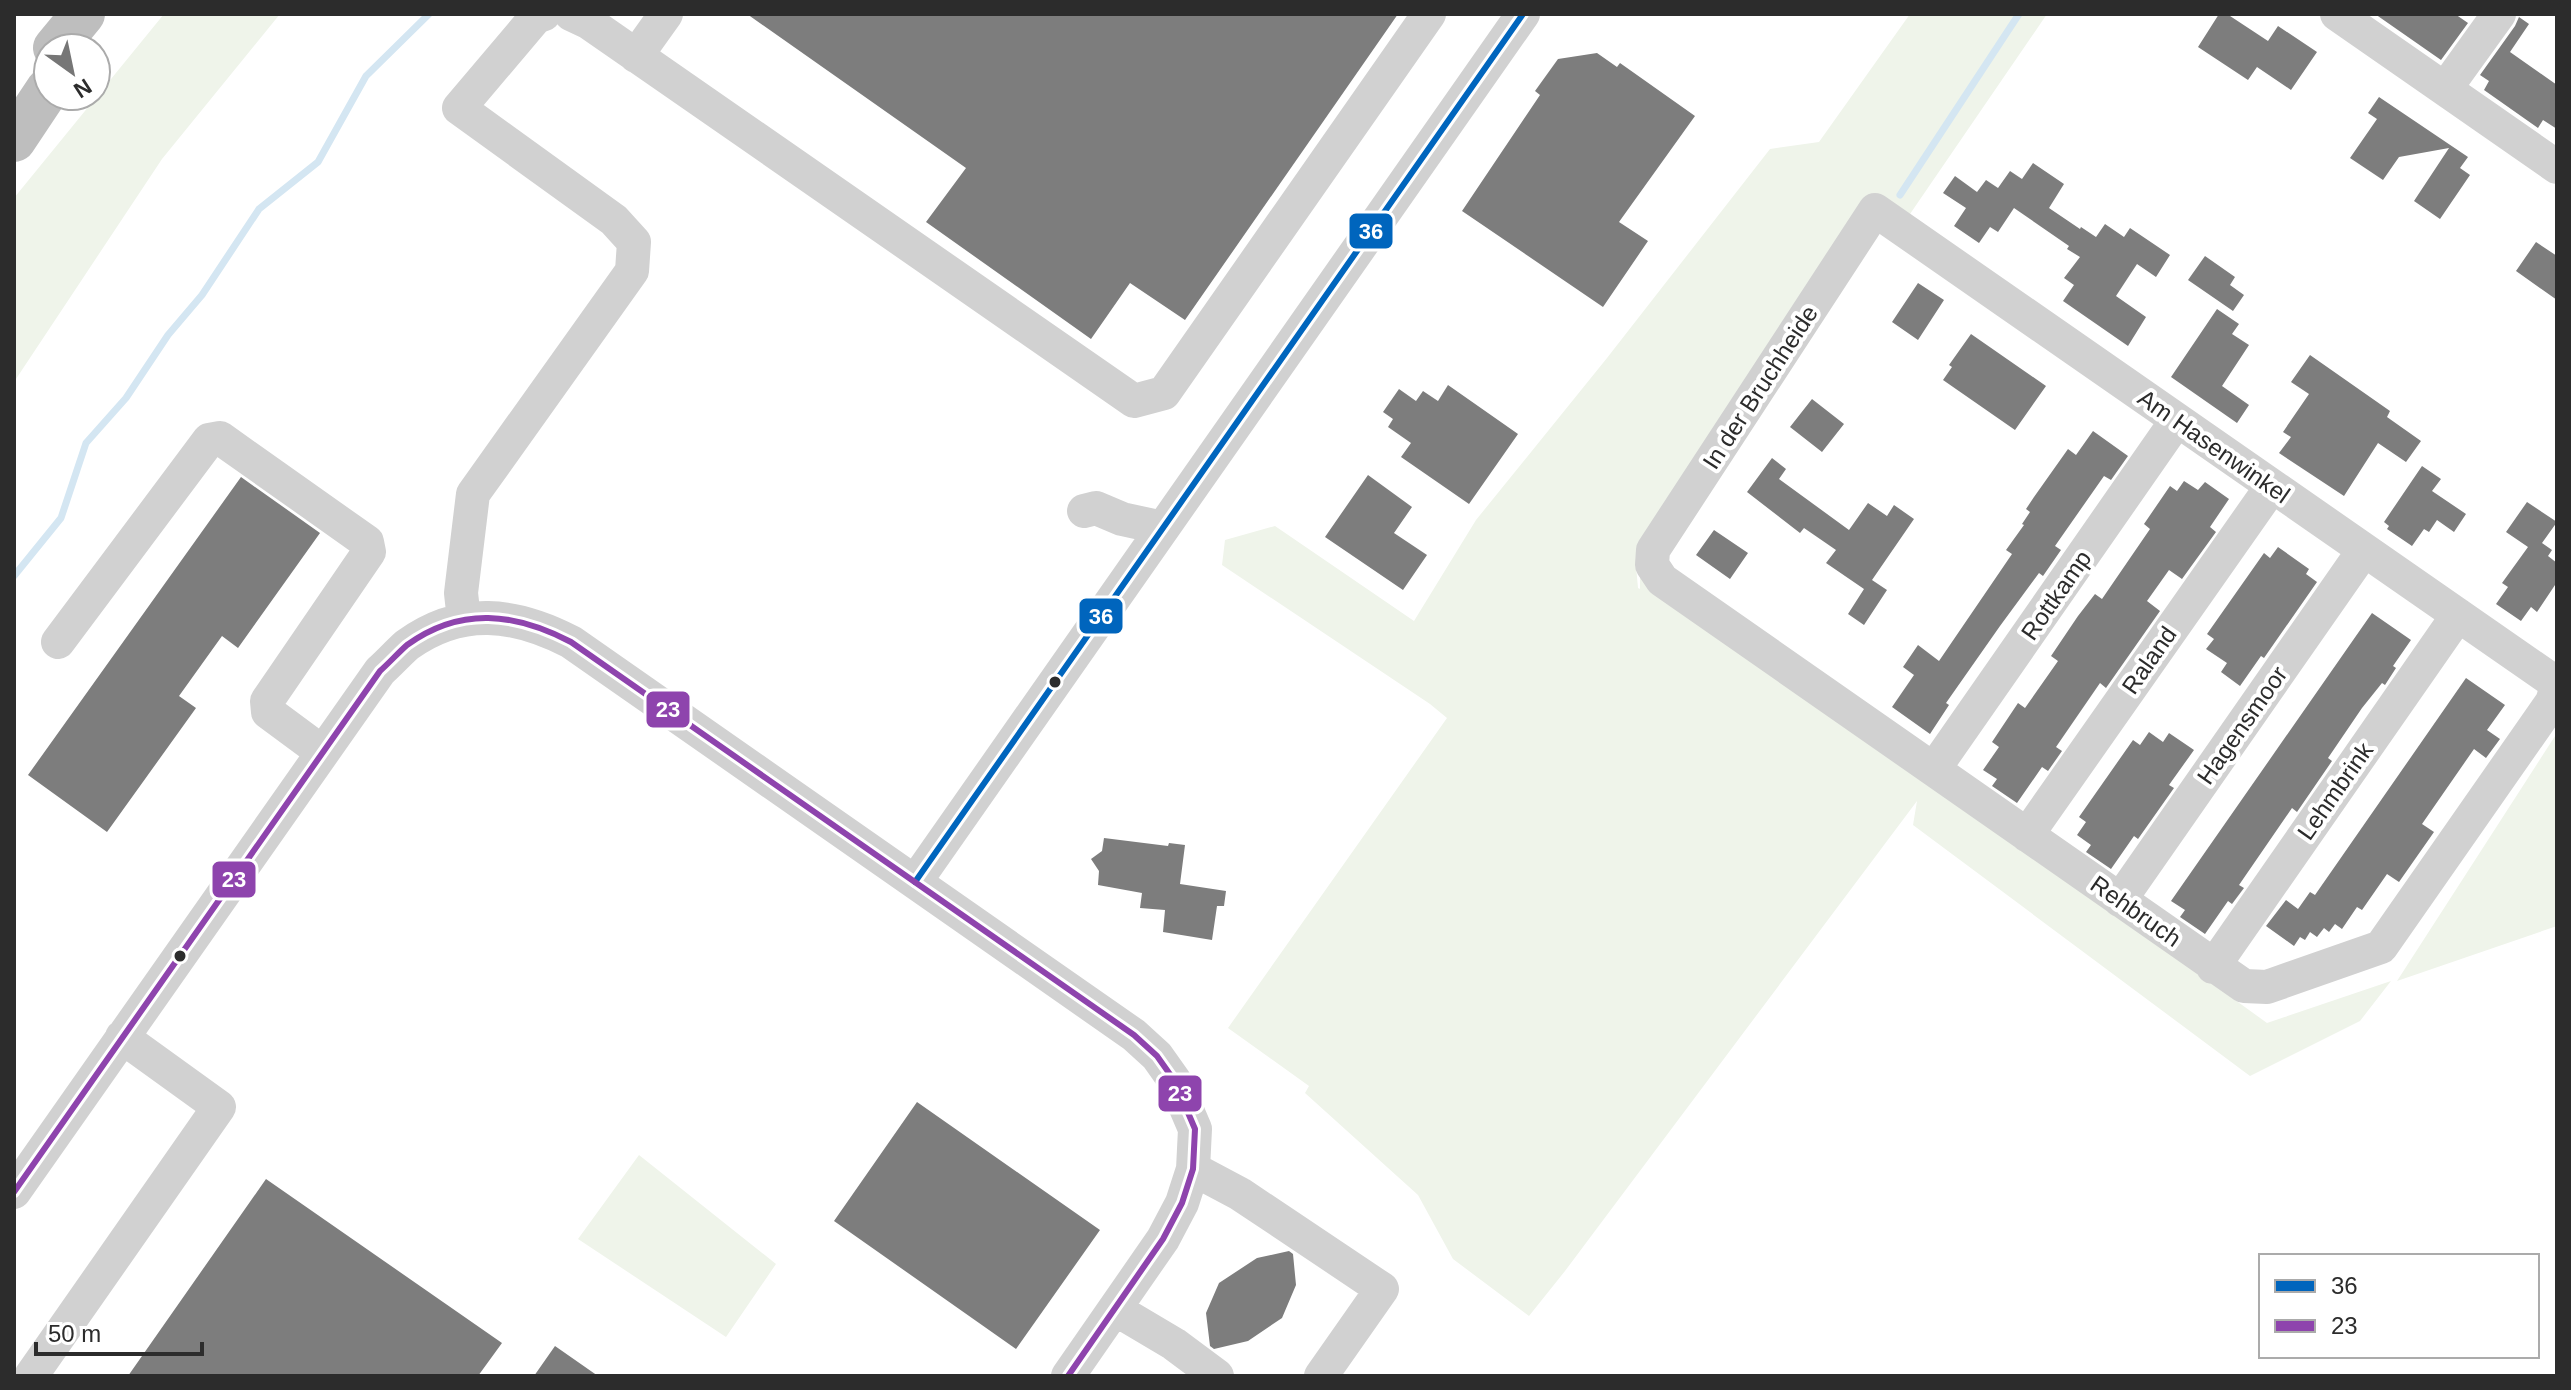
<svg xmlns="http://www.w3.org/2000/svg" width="2571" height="1390" font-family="Arial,sans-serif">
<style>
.green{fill:#eff4ea}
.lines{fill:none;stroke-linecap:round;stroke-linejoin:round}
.stream{stroke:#d4e6f2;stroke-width:7}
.building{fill:#7d7d7d}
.minor{stroke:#d1d1d1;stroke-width:34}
.highway{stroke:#bebebe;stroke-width:44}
.bus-1-casing{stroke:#fff;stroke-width:12}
.bus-2-casing{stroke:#fff;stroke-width:12}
.bus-1{stroke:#0065bd;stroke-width:6}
.bus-2{stroke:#8e44ad;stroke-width:6}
.bus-dot{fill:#2c2c2c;stroke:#fff;stroke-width:3}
.labels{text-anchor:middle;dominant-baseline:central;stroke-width:8;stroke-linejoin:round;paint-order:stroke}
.street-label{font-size:24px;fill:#2c2c2c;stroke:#fff}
.line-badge{stroke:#fff;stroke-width:3}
.badge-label{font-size:22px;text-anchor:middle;font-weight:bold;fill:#fff}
</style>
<rect width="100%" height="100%" fill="#fff"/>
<path class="green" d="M164,14H280L162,159L14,382V198Z
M1910,14H2047L1910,214L1870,202L1636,566L1638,588L1640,589V570L2267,1023L2391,981L2360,1021L2250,1076L1913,825L1917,801L1565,1271L1529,1316L1453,1259L1418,1195L1305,1093L1309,1086L1228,1028L1447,718L1430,704L1222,565L1225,540L1275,526L1414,621L1476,520L1607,358L1770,149L1819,142Z
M2557,733V926L2397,981Z
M639,1155L776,1264L726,1337L578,1239Z"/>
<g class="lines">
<path class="stream" d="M1900,195L2019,14
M14,576L61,518L86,443L126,398L168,335L202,295L259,209L318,162L366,76L429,14"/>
</g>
<path class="building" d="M747,14H1398L1185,320L1130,283L1091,339L926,222L966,168Z
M2219,14H2227L2268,41L2278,26L2317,52L2291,90L2257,67L2248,80L2198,47Z
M2375,14H2455L2468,23L2441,60Z
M2519,17L2529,24L2510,52L2557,85V129L2543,120L2538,128L2484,90L2489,81L2480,75L2515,26Z
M1597,53L1617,67L1620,63L1695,116L1619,222L1648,241L1603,307L1462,211L1540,95L1535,91L1558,59Z
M2379,97L2468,157L2460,168L2470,175L2440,219L2414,201L2449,148L2399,157L2383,180L2350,158L2377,119L2368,113Z
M2033,163L2064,184L2049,208L2080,229L2081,227L2096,237L2105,224L2124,237L2130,228L2170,255L2156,277L2137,264L2116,296L2146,317L2128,346L2063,301L2074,285L2064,278L2080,257L2067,249L2069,246L2014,208L1998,232L1990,227L1979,243L1954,226L1966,208L1943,193L1955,176L1977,192L1986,180L1998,188L2010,171L2022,179Z
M2536,242L2557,256V300L2516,271Z
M2205,256L2235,277L2230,285L2244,295L2233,311L2188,280Z
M1918,283L1944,300L1918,340L1892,322Z
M2217,309L2239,324L2232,334L2249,345L2222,386L2249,405L2237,423L2171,377Z
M1971,334L2046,386L2015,430L1943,380L1952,367L1949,365Z
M2310,355L2390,411L2387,417L2421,441L2406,462L2378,443L2344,496L2279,453L2291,437L2283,432L2309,394L2291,382Z
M1448,385L1518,434L1469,504L1401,457L1411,443L1388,427L1393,419L1383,412L1399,389L1416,401L1423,391L1438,401Z
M1812,399L1844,424L1822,452L1790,427Z
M2093,431L2128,456L2111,480L2104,476L2055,546L2061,550L2043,576L2039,573L2000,626L1946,703L1949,705L1930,734L1892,707L1914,675L1903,667L1918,645L1939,661L2012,554L2006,550L2024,525L2022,524L2030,512L2026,509L2034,497L2068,449L2076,455Z
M1772,458L1786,469L1779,479L1849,530L1868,503L1887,516L1894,505L1914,519L1872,580L1887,590L1864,625L1848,614L1864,589L1826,563L1836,550L1804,528L1800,533L1747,492Z
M2422,466L2441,479L2432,491L2466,514L2454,532L2437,520L2429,532L2424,529L2412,546L2387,529L2389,526L2384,522Z
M1368,475L1412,507L1394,533L1427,555L1403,590L1325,537Z
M241,477L320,533L238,648L222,636L179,696L196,708L107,832L28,775Z
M2184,481L2198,490L2205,482L2229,499L2210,527L2216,532L2182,579L2169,570L2147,601L2160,611L2106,688L2100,683L2056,747L2062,751L2048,771L2042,767L2017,803L1992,786L1997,779L1983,770L1999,747L1992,742L2018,703L2025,708L2058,661L2051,656L2078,616L2095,594L2102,599L2150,529L2144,524L2170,486L2177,491Z
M2527,502L2557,522L2542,543L2552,550L2548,556L2557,563V582L2537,612L2531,607L2521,621L2496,604L2508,587L2502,583L2528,547L2506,532Z
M1714,530L1748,553L1730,579L1696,555Z
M2278,547L2309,569L2306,574L2317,582L2264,658L2261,656L2240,686L2221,672L2227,663L2206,649L2214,639L2207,634L2264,553L2270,558Z
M2372,613L2411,640L2393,666L2396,668L2385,685L2382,683L2362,708L2328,758L2332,761L2297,812L2292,808L2239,885L2244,888L2232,904L2228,901L2205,934L2180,917L2185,910L2171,901Z
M2466,678L2505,705L2487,730L2500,739L2486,758L2474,749L2422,824L2434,832L2399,882L2387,874L2362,910L2357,907L2342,929L2335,924L2329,932L2324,928L2317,937L2310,932L2305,940L2300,937L2294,946L2266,926L2286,900L2298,909L2310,892L2315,895Z
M2149,732L2163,742L2169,733L2194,750L2169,785L2174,788L2138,839L2134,836L2111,869L2086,852L2091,845L2077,835L2086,822L2079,817L2133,740L2140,745Z
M1104,838L1168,846L1169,843L1185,845L1180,884L1226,891L1224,906H1217L1212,940L1163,932L1165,910L1140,908L1142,893L1098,885L1099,871L1091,859L1102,851Z
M917,1102L1100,1230L1016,1349L834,1221Z
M266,1179L502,1343L478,1376H128Z
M1289,1251L1293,1254L1296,1285L1282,1318L1248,1341L1214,1349L1210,1346L1206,1313L1219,1283L1257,1258Z
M555,1346L598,1376H534Z"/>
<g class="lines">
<path class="minor" d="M571,14L588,22L1134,401L1164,393L1429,14
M2337,14L2557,167
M636,56L666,14
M2445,89L2499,14
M1875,210L2553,681L2555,693L2552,702L2381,947L2267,987L2244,986L1662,580L1652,565L1653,550Z
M1084,511L1096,508L1122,519L1163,528
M464,620L461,593L473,494L632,271L634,242L614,220L459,108L536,17L544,14
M58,642L209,440L220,438L367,542L369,552L267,701L268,712L322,752
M1934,769L2177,420
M2027,835L2272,486
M915,882L1523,14
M2120,900L2364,550
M2213,967L2458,615
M1193,1169L1240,1194L1382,1289L1321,1376
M14,1192L380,671C389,663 398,653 407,645C461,606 515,613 571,642L1134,1035L1157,1056L1174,1080L1195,1129L1193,1169L1182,1203L1163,1239L1068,1376
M1115,1309L1174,1344L1217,1376
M31,1376L219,1107L122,1037"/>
<path class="highway" d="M55,48L83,14
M14,140L48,89"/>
<g class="bus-1-casing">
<path id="bus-1" d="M915,882L1523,14"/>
</g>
<g class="bus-2-casing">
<path id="bus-2" d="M14,1192L380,671C389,663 398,653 407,645C461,606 515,613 571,642L1134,1035L1157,1056L1174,1080L1195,1129L1193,1169L1182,1203L1163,1239L1068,1376"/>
</g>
<use href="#bus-1" class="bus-1"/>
<use href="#bus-2" class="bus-2"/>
</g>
<g class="bus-dot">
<circle cx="1055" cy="682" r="7"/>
<circle cx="180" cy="956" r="7"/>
</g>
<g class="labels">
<g class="street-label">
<text transform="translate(1760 387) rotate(-57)">In der Bruchheide</text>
<text transform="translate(2214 446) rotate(35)">Am Hasenwinkel</text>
<text transform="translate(2056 595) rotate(-55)">Rottkamp</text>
<text transform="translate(2149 660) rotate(-55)">Raland</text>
<text transform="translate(2242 725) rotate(-55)">Hagensmoor</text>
<text transform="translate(2335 791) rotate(-55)">Lehmbrink</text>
<text transform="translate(2136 911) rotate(35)">Rehbruch</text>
</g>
</g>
<g class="line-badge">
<rect x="1348" y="212" width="46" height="38" rx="8" fill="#0065bd"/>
<rect x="1078" y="597" width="46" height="38" rx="8" fill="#0065bd"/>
<rect x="645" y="690" width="46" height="39" rx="8" fill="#8e44ad"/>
<rect x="211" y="860" width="46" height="39" rx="8" fill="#8e44ad"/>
<rect x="1157" y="1074" width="46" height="39" rx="8" fill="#8e44ad"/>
</g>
<g class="badge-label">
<text x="1371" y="239">36</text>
<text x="1101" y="624">36</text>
<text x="668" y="717">23</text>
<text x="234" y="887">23</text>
<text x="1180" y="1101">23</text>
</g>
<rect width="2571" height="1390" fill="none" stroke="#2c2c2c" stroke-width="32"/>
<rect x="2259" y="1254" width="280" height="104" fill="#ffffff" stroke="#ababab" stroke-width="2"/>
<rect x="2275" y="1280" width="40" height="12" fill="#0065bd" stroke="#ababab" stroke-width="2"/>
<text x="2331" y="1294" font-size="24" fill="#2c2c2c">36</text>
<rect x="2275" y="1320" width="40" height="12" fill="#8e44ad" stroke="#ababab" stroke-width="2"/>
<text x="2331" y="1334" font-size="24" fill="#2c2c2c">23</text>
<g transform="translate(72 72) rotate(147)"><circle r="38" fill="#ffffff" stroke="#ababab" stroke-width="2"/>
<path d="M0-6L14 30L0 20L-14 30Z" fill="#767676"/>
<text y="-12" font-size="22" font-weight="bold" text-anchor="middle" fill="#2c2c2c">N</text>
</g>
<path d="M36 1342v12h166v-12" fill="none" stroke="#2c2c2c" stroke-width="4"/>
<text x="48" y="1342" font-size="24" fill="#2c2c2c" stroke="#ffffff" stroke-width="6" paint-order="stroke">50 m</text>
</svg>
